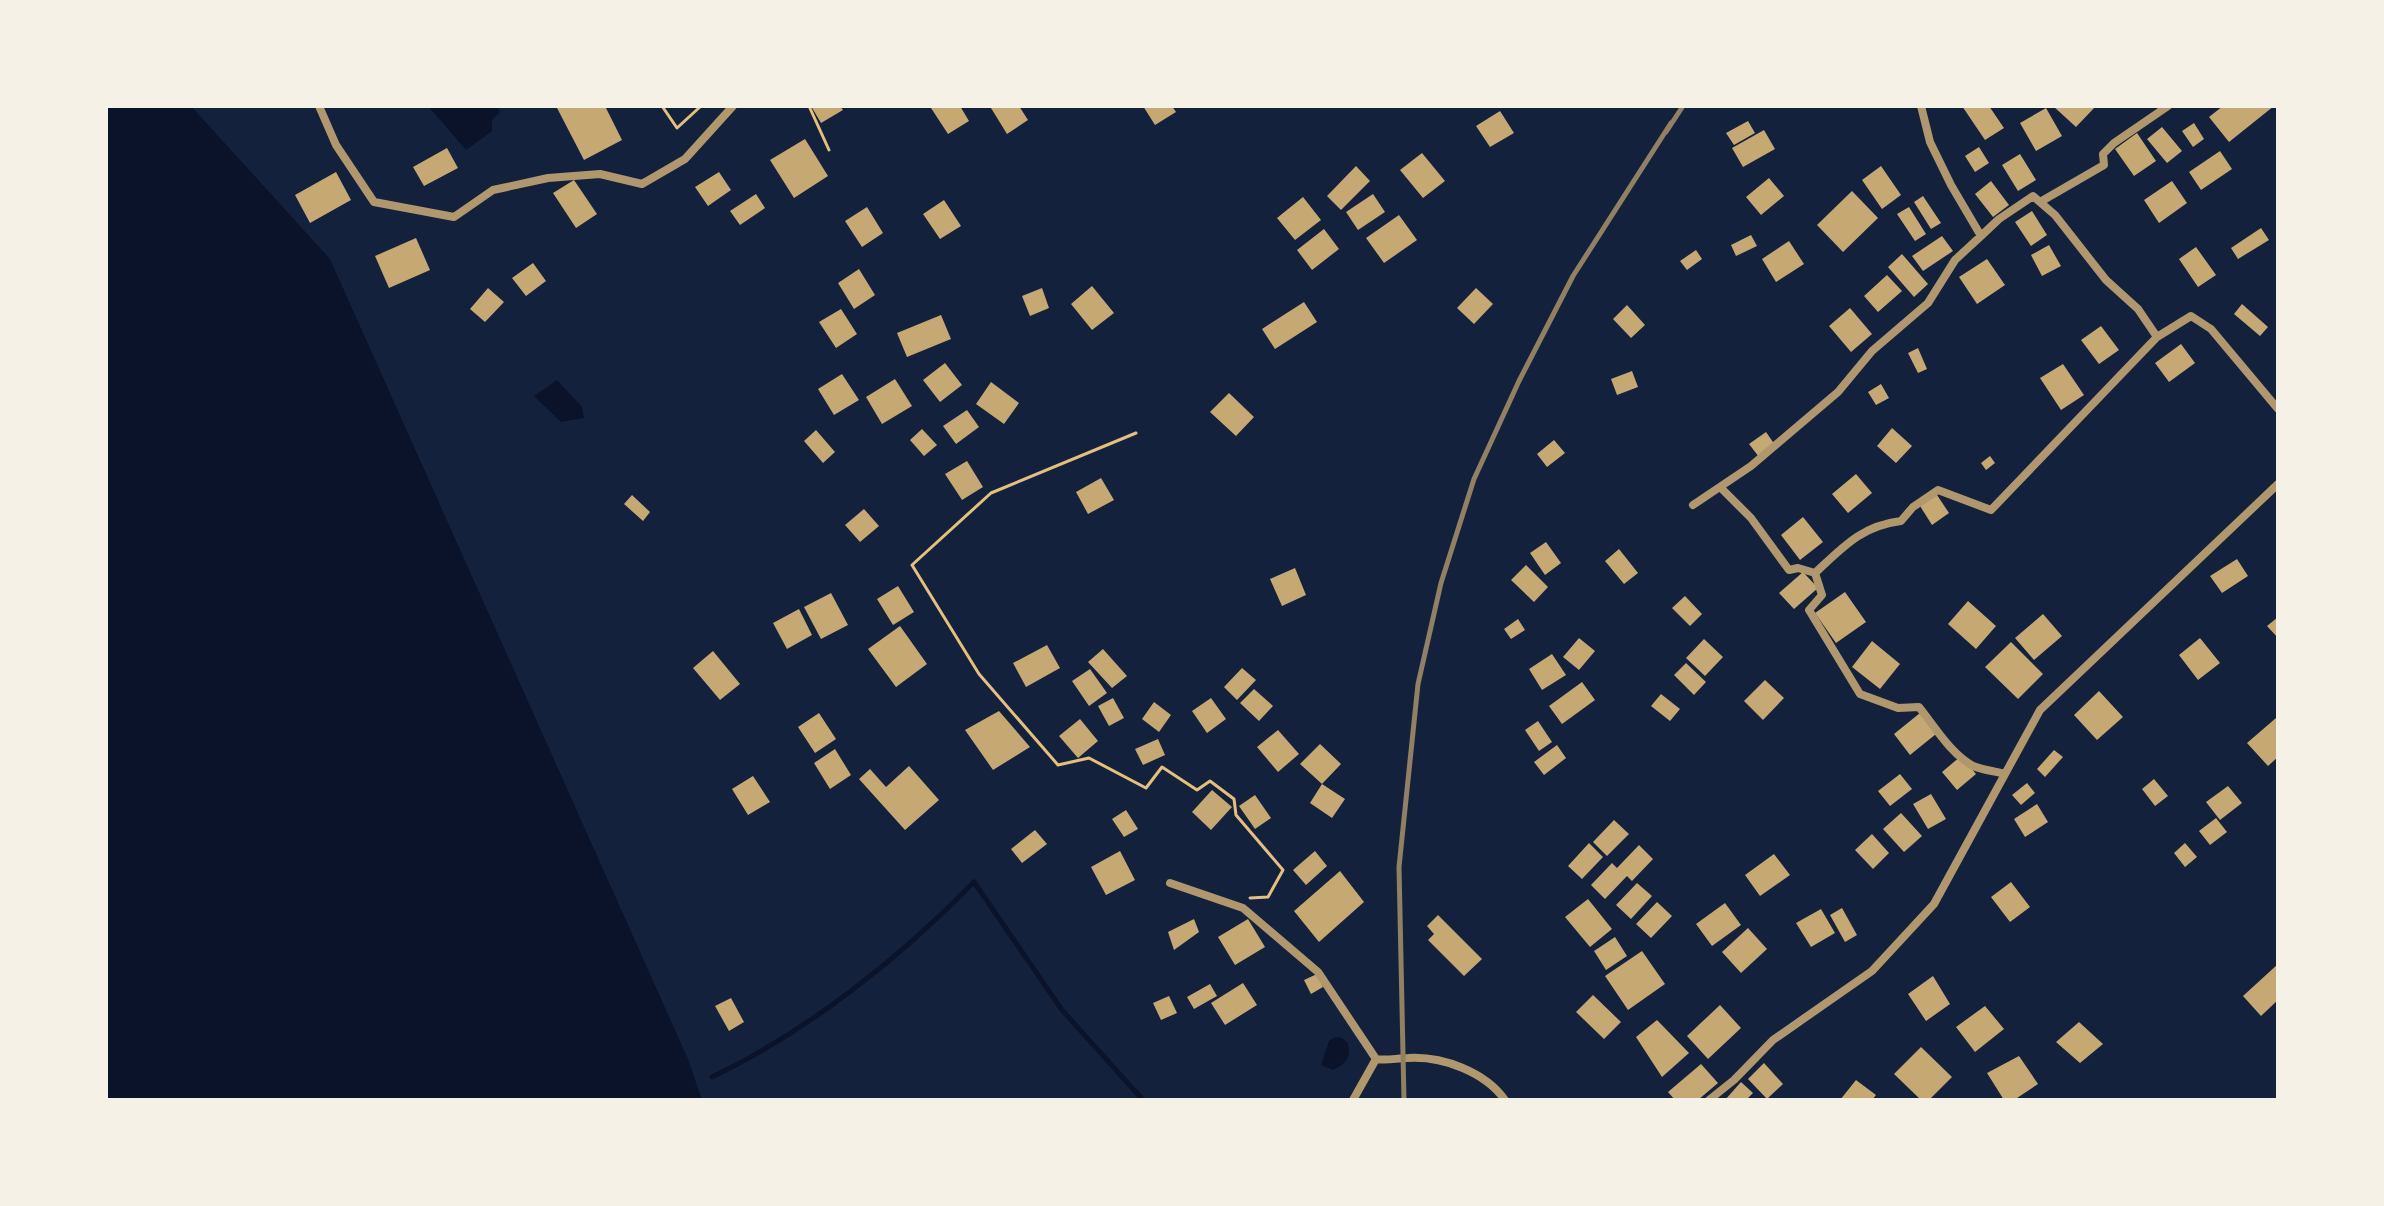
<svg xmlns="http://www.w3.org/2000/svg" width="2384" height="1206" font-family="Manrope,sans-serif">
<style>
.water{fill:#0b132b}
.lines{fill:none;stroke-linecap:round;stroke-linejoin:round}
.stream{stroke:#0b132b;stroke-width:5}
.building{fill:#c6a872}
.path{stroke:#e5c07b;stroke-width:3}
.minor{stroke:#b1986c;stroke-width:8}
.rail{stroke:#918062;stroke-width:5}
</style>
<rect width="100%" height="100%" fill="#14213d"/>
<path class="water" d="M106,106H191L330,259L688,1059L702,1100H106Z
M428,106H497L500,112L492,120V131L466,150Z
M557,380L582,407L584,418L561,422L534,396Z
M1335,1037L1342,1038L1348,1043C1351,1058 1347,1063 1333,1070L1321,1065L1329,1041Z"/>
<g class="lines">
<path class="stream" d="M712,1077C808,1031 900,958 974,882L1062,1010L1143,1100"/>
</g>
<path class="building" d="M556,106H605L622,140L584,160Z
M811,106H840L843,110L821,123Z
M935,106H960L969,121L948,134L931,108Z
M994,106H1019L1028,120L1007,134L991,108Z
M1143,106H1172L1176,112L1155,125Z
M1962,106H1989L2004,128L1985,140Z
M2053,106H2096L2076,127Z
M2223,106H2274L2229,142L2209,117Z
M2046,108L2062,136L2036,151L2020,123Z
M1500,111L1514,133L1490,147L1476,126Z
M1748,121L1755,133L1734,145L1726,133Z
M2194,123L2204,139L2193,147L2182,131Z
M2162,127L2182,151L2167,163L2147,139Z
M1764,130L1775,149L1743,167L1732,148Z
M2137,133L2156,161L2134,176L2115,149Z
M805,139L828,176L794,198L770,160Z
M1979,147L1989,163L1975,172L1965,156Z
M447,148L458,168L424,186L413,167Z
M2220,151L2232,169L2201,190L2189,172Z
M1422,153L1445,181L1423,198L1400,170Z
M2020,154L2036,180L2018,191L2002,165Z
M1356,166L1370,181L1341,210L1327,196Z
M1881,166L1901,195L1882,209L1862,180Z
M336,172L351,200L310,223L295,195Z
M719,172L731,190L708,206L695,187Z
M1769,178L1784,196L1761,215L1746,197Z
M574,180L597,214L576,228L553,193Z
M1991,181L2009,205L1993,217L1975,194Z
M2172,181L2187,203L2159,223L2144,200Z
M1852,191L1878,218L1843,252L1817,225Z
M756,194L765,208L740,225L730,211Z
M1373,194L1385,212L1358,230L1346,212Z
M1923,196L1941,223L1931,229L1914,202Z
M1303,197L1321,220L1295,240L1277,218Z
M944,200L961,226L940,239L923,214Z
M867,207L883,233L862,247L845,221Z
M1909,207L1926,234L1915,241L1897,214Z
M2032,211L2047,235L2031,246L2015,222Z
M1399,215L1417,240L1384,263L1366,238Z
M2261,228L2269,240L2238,259L2231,248Z
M1324,229L1339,249L1312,270L1297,250Z
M1751,235L1757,246L1736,256L1731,245Z
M1942,236L1953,251L1923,271L1912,256Z
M416,238L430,270L389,288L375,256Z
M1789,241L1804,264L1776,282L1762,259Z
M2049,245L2061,266L2042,276L2031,255Z
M2196,247L2216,275L2198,287L2179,259Z
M1696,250L1702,259L1687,270L1680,261Z
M1902,254L1928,284L1914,297L1888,267Z
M1987,259L2005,285L1977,304L1959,277Z
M533,263L546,281L526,296L512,278Z
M859,269L875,295L854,309L838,283Z
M1887,275L1902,291L1878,312L1864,296Z
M1092,286L1114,313L1092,330L1071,304Z
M488,288L504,302L485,322L470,309Z
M1042,288L1049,308L1030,316L1022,296Z
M1476,288L1493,304L1474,324L1457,308Z
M1304,302L1317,322L1275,349L1262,329Z
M2242,304L2268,327L2260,336L2234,314Z
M1627,305L1645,325L1631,338L1613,319Z
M1850,308L1872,334L1851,352L1829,326Z
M841,309L857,334L836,348L819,322Z
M941,315L951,339L907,357L897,333Z
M2101,326L2119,350L2099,364L2081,340Z
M2181,344L2195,363L2169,382L2155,363Z
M1918,348L1927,369L1918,373L1908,353Z
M945,363L962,385L940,402L923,380Z
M2063,364L2084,395L2061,410L2040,378Z
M1632,371L1638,387L1617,395L1611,379Z
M842,374L859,400L834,415L818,389Z
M895,379L912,406L882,424L866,397Z
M991,382L1019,403L1004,424L976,404Z
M1881,384L1889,398L1876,405L1868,392Z
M1229,393L1254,417L1236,436L1210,412Z
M967,410L979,427L956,444L943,426Z
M1892,428L1912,446L1896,463L1877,446Z
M922,429L937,445L924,456L910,440Z
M816,430L835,452L823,463L804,441Z
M1766,432L1775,445L1759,457L1749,444Z
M1554,440L1565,453L1547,467L1537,454Z
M1990,456L1995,463L1986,470L1981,463Z
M967,461L983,487L962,500L945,474Z
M1856,474L1872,493L1848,513L1832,494Z
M1101,478L1114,500L1088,514L1076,492Z
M632,495L650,512L643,521L624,504Z
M1937,495L1949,513L1932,525L1920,506Z
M864,509L879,526L860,542L845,525Z
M1803,517L1823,542L1800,560L1781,535Z
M1546,542L1561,563L1545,575L1530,553Z
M1619,549L1638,573L1624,584L1605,561Z
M2237,559L2248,576L2222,593L2210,576Z
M1526,565L1548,587L1534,602L1511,580Z
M1295,568L1306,595L1282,606L1270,579Z
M1803,572L1818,588L1794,609L1779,593Z
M898,586L914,612L893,625L877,599Z
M1845,592L1866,622L1836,643L1815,613Z
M831,593L848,625L821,639L804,607Z
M1685,596L1702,614L1690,626L1672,608Z
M1968,601L1996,626L1976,649L1948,624Z
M799,609L812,635L787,649L773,623Z
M2043,614L2062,636L2034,660L2015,638Z
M2278,617V638L2267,626Z
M1518,619L1525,630L1511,639L1504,629Z
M900,626L927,664L896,687L868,649Z
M1579,638L1595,651L1579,670L1563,657Z
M2200,638L2220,663L2198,680L2179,655Z
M1704,639L1723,657L1705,676L1686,658Z
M1872,641L1900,664L1880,689L1852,667Z
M2011,642L2043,674L2018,699L1985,667Z
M1047,645L1060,668L1026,687L1013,663Z
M1103,649L1127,676L1112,688L1088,662Z
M713,651L740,684L720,700L693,668Z
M1552,654L1566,675L1542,690L1529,669Z
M1686,663L1706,682L1694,695L1674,675Z
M1242,668L1256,680L1237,700L1224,687Z
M1090,669L1107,693L1089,706L1072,681Z
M1765,680L1784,698L1763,720L1744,701Z
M1582,682L1595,700L1562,724L1549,706Z
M1254,689L1273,706L1259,721L1240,703Z
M2099,691L2123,717L2097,740L2074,715Z
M1661,694L1680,709L1670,721L1651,706Z
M1113,698L1124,718L1109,726L1098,706Z
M1211,698L1226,719L1207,733L1192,711Z
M1154,702L1171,715L1159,732L1142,719Z
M999,711L1030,747L993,770L965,730Z
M819,713L836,739L815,753L798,727Z
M1920,713L1936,734L1910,755L1894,734Z
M2276,718L2278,720V757L2268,766L2247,743Z
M1080,719L1098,741L1078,758L1059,736Z
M1538,721L1552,742L1539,751L1525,730Z
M1278,730L1299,754L1278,772L1257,747Z
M1158,739L1165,755L1143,765L1135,749Z
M1320,744L1341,764L1322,784L1300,764Z
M1557,745L1566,758L1544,775L1534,762Z
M835,749L851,775L830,789L814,763Z
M2054,750L2063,757L2045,777L2037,769Z
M1961,756L1976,774L1957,790L1942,772Z
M909,766L939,800L905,830L859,779L870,769L886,787Z
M1900,774L1912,789L1890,806L1878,791Z
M753,776L770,802L748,815L732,789Z
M2154,779L2168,796L2155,806L2142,789Z
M2027,783L2035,793L2021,805L2012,795Z
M1322,784L1345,799L1332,818L1310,803Z
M2228,786L2242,803L2220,820L2206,802Z
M1212,790L1232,807L1211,830L1192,812Z
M1931,794L1946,819L1928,829L1913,804Z
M1255,795L1271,818L1255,829L1239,806Z
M2037,804L2048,822L2025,837L2014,819Z
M1126,810L1138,829L1124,837L1112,819Z
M1901,813L1922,836L1904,852L1883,829Z
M2216,818L2227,832L2210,845L2199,831Z
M1614,820L1629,834L1607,856L1593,842Z
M1035,830L1047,844L1022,863L1011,849Z
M1872,834L1889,853L1873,869L1855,850Z
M1589,843L1603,857L1582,879L1568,866Z
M2185,843L2197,857L2185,867L2174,853Z
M1639,845L1653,859L1632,881L1627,876L1605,899L1591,885L1612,863L1617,868Z
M1120,851L1135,880L1106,895L1091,867Z
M1315,851L1327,866L1306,885L1293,870Z
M1774,854L1790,875L1760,896L1745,875Z
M1340,871L1364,902L1319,942L1294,911Z
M2011,882L2030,907L2010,922L1991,897Z
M1637,883L1652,896L1631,919L1616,905Z
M1588,899L1612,929L1590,947L1565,917Z
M1657,902L1672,916L1651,938L1636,924Z
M1725,903L1741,925L1712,946L1696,924Z
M1842,908L1857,935L1845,942L1830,915Z
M1821,909L1835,933L1811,947L1796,923Z
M1438,915L1482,959L1464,976L1428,940L1434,934L1427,926Z
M1194,919L1199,932L1174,950L1168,932Z
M1248,919L1265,947L1235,965L1218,937Z
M1748,928L1767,949L1741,973L1722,952Z
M1615,937L1627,956L1606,970L1594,951Z
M1642,951L1665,984L1628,1010L1605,976Z
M2278,964V1000L2261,1016L2243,996Z
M1317,974L1323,987L1311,994L1304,980Z
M1933,976L1950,1004L1926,1021L1908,994Z
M1243,983L1257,1005L1225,1025L1211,1003Z
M1210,984L1217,996L1194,1009L1187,997Z
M1593,995L1621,1022L1604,1039L1576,1012Z
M1169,996L1177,1013L1161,1020L1153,1003Z
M731,998L744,1022L729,1031L715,1006Z
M1720,1005L1741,1028L1708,1059L1687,1036Z
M1985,1006L2004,1029L1975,1052L1956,1027Z
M1657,1020L1689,1053L1662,1077L1636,1037Z
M2079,1022L2103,1044L2080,1063L2056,1042Z
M1921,1047L1952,1077L1929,1100H1921L1894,1074Z
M2019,1056L2038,1084L2014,1100H2004L1987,1073Z
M1764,1063L1783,1084L1767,1099L1748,1079Z
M1701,1064L1718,1083L1698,1100H1675L1668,1092Z
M1856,1080L1876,1095L1872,1100H1840Z
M1741,1082L1753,1093L1746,1100H1725Z"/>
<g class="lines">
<path class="path" d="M662,106L677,128L701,106
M809,106L829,150
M1136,433L991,493L912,565L979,674L1058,765L1089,758L1146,788L1162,767L1197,790L1210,781L1234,799L1236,815L1283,870L1268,897L1250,898"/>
<path class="minor" d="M319,106L336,145L374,202L454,217L493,190L548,178L600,174L642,184L685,159L733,106
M1921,106L1930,142L1951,185L1981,236L1999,219L2033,196L2055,215L2106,280L2138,309L2157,337L2191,316L2211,329L2278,409
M2040,202L2104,165L2103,154L2114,143L2168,106
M1720,487L1751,518L1789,570L1798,568L1815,573
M1693,505L1751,466L1838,392L1872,351L1928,303L1955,260L1981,236
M2005,774C1995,771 1982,770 1973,766C1950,753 1935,727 1919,707L1898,708L1860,694L1809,610L1822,595L1815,573C1843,547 1861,526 1901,521L1913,507L1938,490L1991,510L2157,337
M1170,883L1243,908L1318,972L1376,1059C1387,1061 1397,1058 1408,1058C1443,1056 1485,1072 1505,1100
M1353,1100L1376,1059
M1709,1100L1734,1080L1773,1040L1872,971L1934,904L2040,710L2278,484"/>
<path class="rail" d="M1666,132L1683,106
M1404,1100L1399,867L1418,684L1441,583L1474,479L1519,381L1573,276L1671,123L1573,276"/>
</g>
<rect width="2384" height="1206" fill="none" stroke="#f6f1e7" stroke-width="216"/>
</svg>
